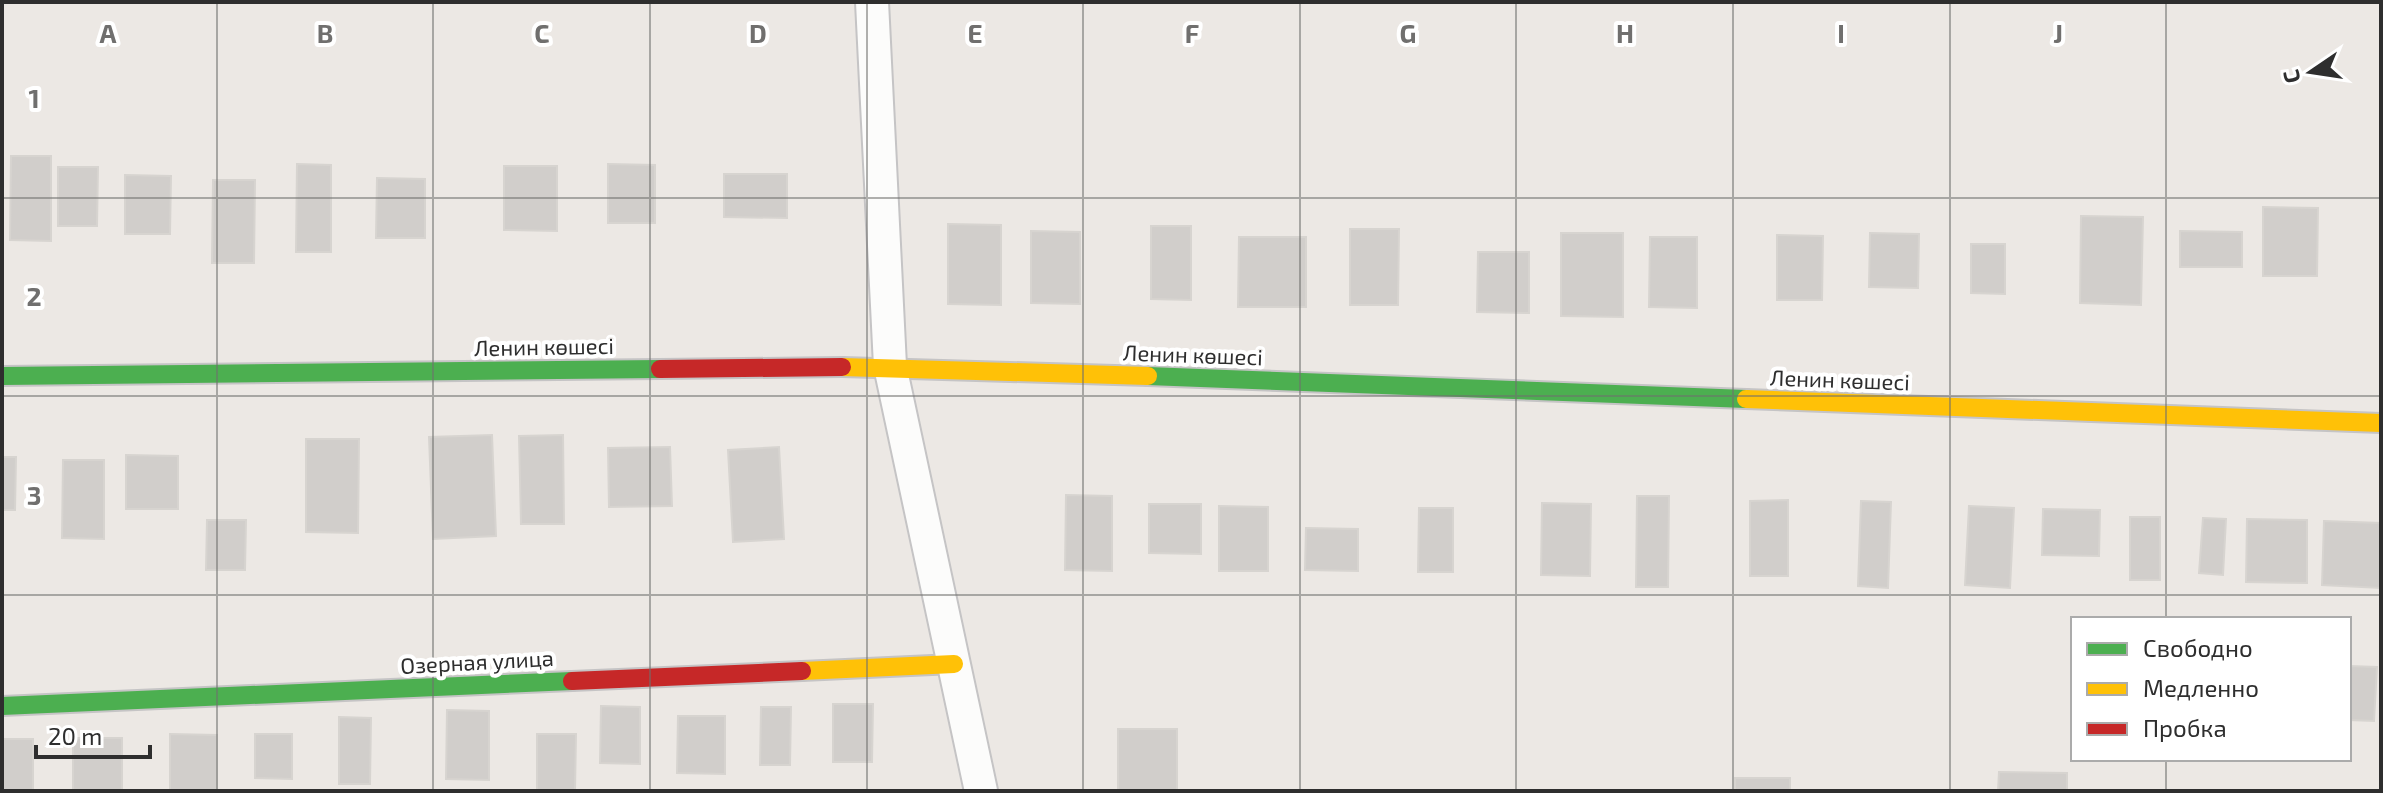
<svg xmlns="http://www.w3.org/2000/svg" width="2383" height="793" font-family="'Exo 2',sans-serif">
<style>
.building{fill:#d1cecb;stroke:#d7d4d0;stroke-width:2}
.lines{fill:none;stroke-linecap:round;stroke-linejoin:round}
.street-casing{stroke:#c5c4c5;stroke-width:36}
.fast-casing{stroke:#c5c4c5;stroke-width:22}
.slow-casing{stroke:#c5c4c5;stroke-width:22}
.jam-casing{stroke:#c5c4c5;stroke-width:22}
.street{stroke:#fcfcfb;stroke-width:32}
.fast{stroke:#4caf50;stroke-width:18}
.slow{stroke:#ffc107;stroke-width:18}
.jam{stroke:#c62828;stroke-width:18}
.grid{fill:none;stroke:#706f6e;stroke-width:2;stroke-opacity:0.55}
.labels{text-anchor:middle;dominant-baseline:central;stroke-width:8;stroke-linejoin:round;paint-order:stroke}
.street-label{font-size:22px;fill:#2e2e2e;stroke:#fff}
.grid-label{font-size:26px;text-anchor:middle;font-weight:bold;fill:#706f6e;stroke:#fff;stroke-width:8;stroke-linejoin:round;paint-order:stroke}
</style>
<rect width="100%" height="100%" fill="#ece8e4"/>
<path class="building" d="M11,156H51V241L10,240Z
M297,164L331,165V252H296Z
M608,164L655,165V223H608Z
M504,166H557V231L504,230Z
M58,167H98L97,226H58Z
M724,174H787V218L724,217Z
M125,175L171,176L170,234H125Z
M377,178L425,179V238H376Z
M213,180H255L254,263H212Z
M2263,207L2318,208L2317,276H2263Z
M2081,216L2143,217L2141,305L2080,303Z
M948,224L1001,225V305L948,304Z
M1151,226H1191V300L1151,299Z
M1350,229H1399L1398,305H1350Z
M1031,231L1080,232V304L1031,303Z
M2180,231L2242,232V267H2180Z
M1561,233H1623V317L1561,316Z
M1870,233L1919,234L1918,288L1869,287Z
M1777,235L1823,236L1822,300H1777Z
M1239,237H1306V307H1238Z
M1650,237H1697V308L1649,307Z
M1971,244H2005V294L1971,293Z
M1478,252H1529V313L1477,312Z
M492,435L496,536L433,539L429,437Z
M563,435L564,524H521L519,436Z
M306,439H359L358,533L306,532Z
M670,447L672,506L609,507L608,448Z
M779,447L784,539L733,542L728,450Z
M126,455L178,456V509H126Z
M2,457H16L15,510H2Z
M63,460H104V539L62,538Z
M1066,495L1112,496V571L1065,570Z
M1637,496H1669L1668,587H1636Z
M1788,500V576H1750V501Z
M1861,501L1891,502L1888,588L1858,586Z
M1542,503L1591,504L1590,576L1541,575Z
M1149,504H1201V554L1149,553Z
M1219,506L1268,507V571H1219Z
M1969,506L2014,508L2010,588L1965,585Z
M1419,508H1453V572H1418Z
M2043,509L2100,510L2099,556L2042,555Z
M2130,517H2160V580H2130Z
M2203,518L2226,519L2223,575L2199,573Z
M2247,519L2307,520V583L2246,582Z
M207,520H246L245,570H206Z
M2324,521L2381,523V588L2322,585Z
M1306,528L1358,529V571L1305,570Z
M2349,666L2377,667L2374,721L2349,720Z
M833,704H873L872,762H833Z
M601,706L640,707V764L600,763Z
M761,707H791L790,765H760Z
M447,710L489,711V780L446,779Z
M678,716H725V774L677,773Z
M339,717L371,718L370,784H339Z
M1118,729H1177V791H1118Z
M170,734L217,735V791H170Z
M255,734H292V779L255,778Z
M537,734H576L575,791H537Z
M73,738H122V791H73Z
M2,739H33V791H2Z
M1999,772L2067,773V791H1998Z
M1735,778H1790V791H1735Z"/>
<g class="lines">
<g class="street-casing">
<path id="street" d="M872,2L890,366L981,791"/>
</g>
<g class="fast-casing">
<path id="fast" d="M2,376L660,369
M1148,376L1746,399
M2,706L572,681"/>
</g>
<g class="slow-casing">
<path id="slow" d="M842,367L1148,376
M1746,399L2381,423
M802,671L954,664"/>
</g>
<g class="jam-casing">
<path id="jam" d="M660,369L842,367
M572,681L802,671"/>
</g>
<use href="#street" class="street"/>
<use href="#fast" class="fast"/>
<use href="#slow" class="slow"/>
<use href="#jam" class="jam"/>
</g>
<path class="grid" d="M217,2V791M433,2V791M650,2V791M867,2V791M1083,2V791M1300,2V791M1516,2V791M1733,2V791M1950,2V791M2166,2V619M2,198H2381M2,396H2381M2,595H2381M2166,759V791"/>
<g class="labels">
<g class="street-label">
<text transform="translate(544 346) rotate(-1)">Ленин көшесі</text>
<text transform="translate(1193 354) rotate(2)">Ленин көшесі</text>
<text transform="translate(1840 379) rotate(2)">Ленин көшесі</text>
<text transform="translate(477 661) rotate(-3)">Озерная улица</text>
</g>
</g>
<g class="grid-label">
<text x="108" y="43">A</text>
<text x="325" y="43">B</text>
<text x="542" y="43">C</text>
<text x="758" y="43">D</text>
<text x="975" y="43">E</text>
<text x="1192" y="43">F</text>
<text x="1408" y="43">G</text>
<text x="1625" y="43">H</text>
<text x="1841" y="43">I</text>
<text x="2058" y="43">J</text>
<text x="34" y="108">1</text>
<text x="34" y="306">2</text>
<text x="34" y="505">3</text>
</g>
<rect width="2383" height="793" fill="none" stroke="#2e2e2e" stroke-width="8"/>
<rect x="2071" y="617" width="280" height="144" fill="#ffffff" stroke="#ababab" stroke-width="2"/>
<rect x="2087" y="643" width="40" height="12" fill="#4caf50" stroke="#ababab" stroke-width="2"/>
<text x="2143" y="657" font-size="24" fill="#2e2e2e">Свободно</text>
<rect x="2087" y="683" width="40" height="12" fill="#ffc107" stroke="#ababab" stroke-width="2"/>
<text x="2143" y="697" font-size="24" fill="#2e2e2e">Медленно</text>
<rect x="2087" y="723" width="40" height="12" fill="#c62828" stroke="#ababab" stroke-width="2"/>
<text x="2143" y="737" font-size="24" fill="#2e2e2e">Пробка</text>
<g transform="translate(2311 72) rotate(257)" stroke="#ffffff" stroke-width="6" paint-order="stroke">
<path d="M0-6L14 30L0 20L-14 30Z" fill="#2e2e2e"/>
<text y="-12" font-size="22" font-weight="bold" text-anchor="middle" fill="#2e2e2e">С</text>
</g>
<path d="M36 745v12h114v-12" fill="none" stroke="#2e2e2e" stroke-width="4"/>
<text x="48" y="745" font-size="24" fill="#2e2e2e" stroke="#ffffff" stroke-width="6" paint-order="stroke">20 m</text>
</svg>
